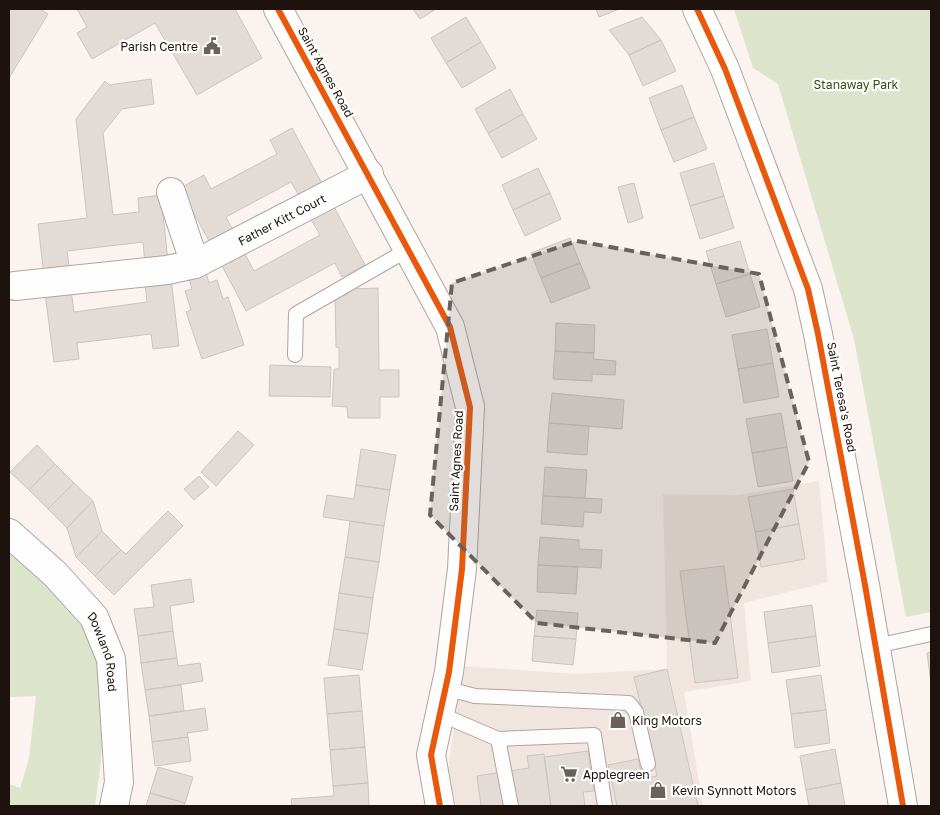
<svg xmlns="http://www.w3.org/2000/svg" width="940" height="815" font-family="'Golos Text',sans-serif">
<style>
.built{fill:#f1e5df}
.green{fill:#dce4cc}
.building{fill:#e3dcd6;stroke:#cbc4be}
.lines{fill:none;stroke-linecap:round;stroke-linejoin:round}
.lane-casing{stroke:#afa5a1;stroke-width:16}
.street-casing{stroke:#afa5a1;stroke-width:30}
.secondary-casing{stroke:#afa5a1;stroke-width:30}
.lane{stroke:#fefdfd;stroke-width:14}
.street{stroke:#fefdfd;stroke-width:28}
.secondary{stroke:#fefdfd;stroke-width:28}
.cycleway-casing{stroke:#fff;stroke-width:9}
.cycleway{stroke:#e8590c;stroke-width:6}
.marked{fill:#6b615c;fill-opacity:0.2;stroke:#6b615c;stroke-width:4;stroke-dasharray:10 6;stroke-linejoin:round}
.labels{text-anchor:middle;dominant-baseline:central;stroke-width:4.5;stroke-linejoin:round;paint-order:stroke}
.poi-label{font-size:12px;fill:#1d120d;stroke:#fff;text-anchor:start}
.street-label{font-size:12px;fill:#1d120d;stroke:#fff}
.park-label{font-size:12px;fill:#34500b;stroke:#fff}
</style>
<rect width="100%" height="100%" fill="#fbf3f0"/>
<path class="built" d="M819,481L828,582L744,603L751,681L684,692L703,806H456L448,771L462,666L576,674L667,669L663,494L738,495Z"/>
<path class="green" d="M734,9H931V612L906,617L854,339L778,84L753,68Z
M9,544C29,565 54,584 72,606C115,661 104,742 95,806H9V784L20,788L29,759L36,696L10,697L9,692Z"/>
<path class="building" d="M9,9H40L48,14L9,78Z
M77,9H235L262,58L197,95L155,23L92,59L77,33L87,27Z
M413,9H436L420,19Z
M596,9H619L599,17Z
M466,17L481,42L446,63L431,38Z
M642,17L661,40L629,55L609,30Z
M661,40L676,71L643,86L629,55Z
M481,42L496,68L462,88L446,63Z
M151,79L154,104L122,109L103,133L113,215L139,212L138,198L161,195L168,261L145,264L143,242L67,251L70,273L44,276L38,224L87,218L76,119L105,81L109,85Z
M682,85L694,117L661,130L649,98Z
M510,89L523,114L488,133L475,109Z
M523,114L537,139L502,158L488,133Z
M694,117L707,149L674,162L661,130Z
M292,128L325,189L302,201L291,182L226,217L236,236L213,248L180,188L204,175L211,189L277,154L270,140Z
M714,163L724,196L690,206L680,173Z
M538,168L550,193L513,210L502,185Z
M634,183L643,218L628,223L618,187Z
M550,193L561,219L525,236L513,210Z
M724,196L734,228L700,239L690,206Z
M332,203L365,265L342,277L335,263L246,311L221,264L244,252L254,271L320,235L309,216Z
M570,238L580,263L541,278L531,253Z
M740,241L750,274L716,284L706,251Z
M580,263L590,288L551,303L541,278Z
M206,273L209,283L217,280L223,299L228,297L244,345L202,359L186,312L191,310L185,291L192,289L189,279Z
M750,274L760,307L726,317L716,284Z
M171,278L179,346L153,349L151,334L77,343L79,359L54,362L45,293L71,290L74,312L147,302L145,281Z
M378,288L379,370H399V397H380V418H348L347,407L332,406L334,369H339V348L336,347L335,295H347L349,289Z
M556,323L595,325L594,353L555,351Z
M767,329L773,363L738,369L732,335Z
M555,351L594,353L593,359L616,361L615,375L592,374V381L553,379Z
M773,363L779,397L744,403L738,369Z
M270,365L331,367L330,397L269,396Z
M552,393L624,400L622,429L549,423Z
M781,413L787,447L752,453L746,419Z
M549,423L589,426L587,455L547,452Z
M238,431L254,445L216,486L201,472Z
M37,445L55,464L29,490L10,472Z
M787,447L793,481L758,487L752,453Z
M361,449L396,455L390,490L356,485Z
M55,464L74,483L48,509L29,490Z
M545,467L587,470L585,498L543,496Z
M199,476L209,487L194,500L184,489Z
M74,483L93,501L67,528L48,509Z
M356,485L390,490L384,526L323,517L327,495L354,499Z
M793,489L799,524L755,532L748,497Z
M543,496L602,499L601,513L584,512L583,527L541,524Z
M93,501L102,531L76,557L67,528Z
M168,511L183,526L114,595L95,576L121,550L126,554Z
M350,521L384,526L379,562L345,557Z
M799,524L805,559L761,567L755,532Z
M102,531L121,550L95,576L76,557Z
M540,537L579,540V549L602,550L601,568L538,565Z
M345,557L379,562L373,598L339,593Z
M538,565L578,567L576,594L537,592Z
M724,566L738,678L695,683L680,571Z
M191,579L194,602L170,606L173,631L138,636L134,609L154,607L151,585Z
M339,593L373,598L368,634L334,629Z
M812,605L816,636L768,643L764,612Z
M537,610L578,613L576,639L534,636Z
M334,629L368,634L362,670L328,665Z
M173,631L177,658L141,663L138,636Z
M534,636L576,639L573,665L532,661Z
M816,636L820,666L772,673L768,643Z
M931,652V683L927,653Z
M177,658L178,666L200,663L203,681L145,690L141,663Z
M667,669L698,806H617L608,765L638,759L643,779L657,776L634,677Z
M359,675L362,711L327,714L324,678Z
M821,675L826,710L791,714L786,680Z
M181,685L184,711L149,716L145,690Z
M205,708L208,730L187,733L188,737L152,742L149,716Z
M826,710L830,743L795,748L791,714Z
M362,711L365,747L330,750L327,714Z
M188,737L191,761L155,766L152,742Z
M365,747L368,783L333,786L330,750Z
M835,749L841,783L806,790L800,756Z
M588,751L594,791L583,792L585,806H551L544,757Z
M544,754L551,806H481L477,776L529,768L527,756Z
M158,767L193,777L185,803L150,793Z
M368,783L369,806H292L291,799L334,796L333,786Z
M841,783L845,806H809L806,790Z
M150,793L185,803L184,806H146Z"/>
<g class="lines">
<g class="lane-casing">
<path id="lane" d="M295,355L296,314L409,249
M876,646L931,634
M445,688L475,696L629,703L636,712L648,764
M440,714L498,739L594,735L605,806
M498,739L511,806"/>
</g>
<g class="street-casing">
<g id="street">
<path d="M697,9L725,69L808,289L818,334L865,585L903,806"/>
<path d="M171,192L195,264"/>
<path id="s1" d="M15,286L167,270L195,264L369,174"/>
<path id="s2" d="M9,533L55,574L94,617L111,659L119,782L114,806"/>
</g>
</g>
<g class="secondary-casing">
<path id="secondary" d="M278,9L450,327L470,407L462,569L449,672L431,755L440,806"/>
</g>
<use href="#lane" class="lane"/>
<use href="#street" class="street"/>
<use href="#secondary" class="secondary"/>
<g class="cycleway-casing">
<path id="cycleway" d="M278,9L450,327L470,407L462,569L449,672L431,755L440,806
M697,9L725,69L808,289L818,334L865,585L903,806"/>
</g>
<use href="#cycleway" class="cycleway"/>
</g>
<path class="marked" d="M577,241L759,274L809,462L715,643L537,623L430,515L452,283Z"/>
<defs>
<g id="civic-bare" transform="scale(1.35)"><path d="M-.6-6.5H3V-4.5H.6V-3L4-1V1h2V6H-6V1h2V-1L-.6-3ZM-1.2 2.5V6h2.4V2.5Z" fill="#6b615c" stroke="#fff" stroke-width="2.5" paint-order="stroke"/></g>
<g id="shop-bare" transform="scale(1.35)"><path d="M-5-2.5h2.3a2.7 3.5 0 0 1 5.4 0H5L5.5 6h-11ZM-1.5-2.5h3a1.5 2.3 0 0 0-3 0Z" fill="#6b615c" stroke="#fff" stroke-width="2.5" paint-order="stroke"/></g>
<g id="supermarket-bare" transform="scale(1.35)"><path d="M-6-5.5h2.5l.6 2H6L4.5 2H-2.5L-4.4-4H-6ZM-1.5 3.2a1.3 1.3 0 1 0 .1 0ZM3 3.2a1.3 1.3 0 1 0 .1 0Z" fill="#6b615c" stroke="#fff" stroke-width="2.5" paint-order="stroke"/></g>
</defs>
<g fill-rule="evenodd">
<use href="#civic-bare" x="212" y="46"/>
<use href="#shop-bare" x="618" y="720"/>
<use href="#supermarket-bare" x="569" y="774"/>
<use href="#shop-bare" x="658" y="790"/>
</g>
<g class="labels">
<g class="poi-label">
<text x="198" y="46" text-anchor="end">Parish Centre</text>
<text x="632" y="720">King Motors</text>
<text x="583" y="774">Applegreen</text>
<text x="672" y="790">Kevin Synnott Motors</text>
</g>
<g class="street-label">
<text transform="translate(326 72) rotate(61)">Saint Agnes Road</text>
<text stroke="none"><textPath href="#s1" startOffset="279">Father Kitt Court</textPath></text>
<text transform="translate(842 397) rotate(79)">Saint Teresa's Road</text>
<text transform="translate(456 461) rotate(-87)">Saint Agnes Road</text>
<text stroke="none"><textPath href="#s2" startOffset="156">Dowland Road</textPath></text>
</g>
<g class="park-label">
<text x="856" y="84">Stanaway Park</text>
</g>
</g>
<rect width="940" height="815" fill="none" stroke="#1d120d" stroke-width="20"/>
</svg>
